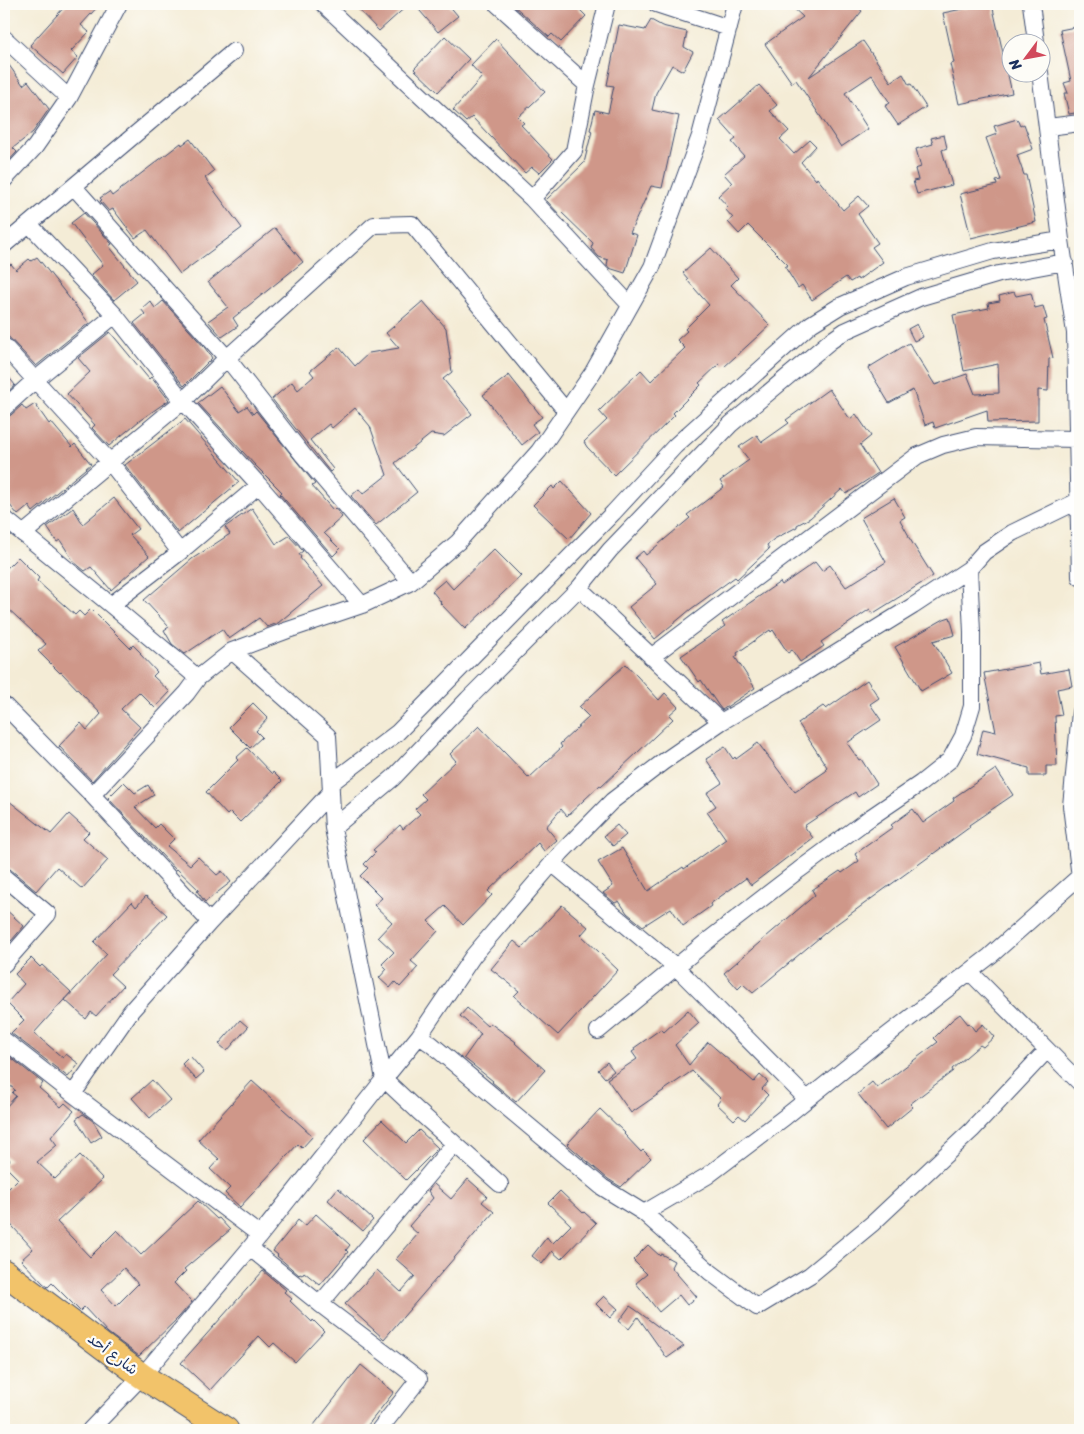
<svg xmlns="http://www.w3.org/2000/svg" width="1084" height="1434" font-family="Sriracha,'Playpen Sans Arabic',sans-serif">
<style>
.building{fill:#cf9789;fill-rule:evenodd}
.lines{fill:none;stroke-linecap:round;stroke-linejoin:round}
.minor-casing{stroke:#3c4b70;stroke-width:18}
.primary-casing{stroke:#3c4b70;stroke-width:27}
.minor{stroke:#fff;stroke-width:16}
.primary{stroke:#f2c36a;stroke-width:25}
.labels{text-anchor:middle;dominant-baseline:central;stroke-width:4.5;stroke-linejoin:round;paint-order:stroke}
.street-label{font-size:15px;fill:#1b2f5e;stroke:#fdfcf7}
</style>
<rect width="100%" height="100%" fill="#fdfcf7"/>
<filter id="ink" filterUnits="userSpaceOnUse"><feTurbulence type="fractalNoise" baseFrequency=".02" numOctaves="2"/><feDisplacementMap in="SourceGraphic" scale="10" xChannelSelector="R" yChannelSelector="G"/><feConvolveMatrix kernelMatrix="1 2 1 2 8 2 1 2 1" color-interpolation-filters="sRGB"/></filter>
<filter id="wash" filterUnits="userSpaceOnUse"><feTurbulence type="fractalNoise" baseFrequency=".0096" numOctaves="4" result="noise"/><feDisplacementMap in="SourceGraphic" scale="20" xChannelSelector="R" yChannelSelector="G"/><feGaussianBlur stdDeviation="1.12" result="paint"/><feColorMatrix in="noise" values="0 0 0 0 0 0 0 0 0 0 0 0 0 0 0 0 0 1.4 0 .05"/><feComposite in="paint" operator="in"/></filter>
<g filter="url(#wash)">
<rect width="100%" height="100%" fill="#f4ecd6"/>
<g id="blocks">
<path class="building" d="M67,4H100L81,25L89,32L71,51L78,57L63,74L30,45Z
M353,4H409L379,31Z
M414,4H448L458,16L438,32Z
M512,4H574L586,16L561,42L552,34L549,37Z
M789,4H853L862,11L809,77L863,41L891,82L903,74L909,85L911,84L926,107L898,125L885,106L890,103L872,75L845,93L868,129L841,147L796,80L792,83L765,44L803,17Z
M986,4H992L1012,93L959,104L950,64L954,63L943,13Z
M651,20L662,26L687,32L684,47L693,52L683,71L672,65L656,93L652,110L679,116L676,130L675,129L662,188L651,186L630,233L637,235L625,273L609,268L607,265L608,260L599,257L591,248L593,243L561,212L559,214L546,200L584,163L592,131L590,130L595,110L608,113L614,86L607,85L619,25L645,30Z
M1080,26V112L1069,114L1064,93H1068L1064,83L1071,81L1060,30Z
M445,36L469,59L438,92L414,69Z
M496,39L545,92L518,117L524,123L521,125L553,159L539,173L532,167L525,173L472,117L466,122L453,110L482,77L471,65Z
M4,58L23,85L28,81L49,109L33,132L13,148L17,152L4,166Z
M759,85L777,105L770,111L789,131L780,139L794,154L810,140L816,146L801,162L816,180L817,178L843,210L859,196L868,206L858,214L878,243L872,247L883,262L858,280L857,278L850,282L846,277L812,300L802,285L798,288L785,267L788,265L748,225L739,234L728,222L733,218L725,209L728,207L718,196L732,183L724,174L744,156L732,142L736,139L719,120Z
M1017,119L1020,126L1024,124L1033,149L1017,155L1024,175H1026L1036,222L971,238L960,194L997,185L996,181L1001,180L986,138L997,134L994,126Z
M944,135L947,148L942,150L952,185L917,194L913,181L918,180L915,169L921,167L916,149L933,144L931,138Z
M190,139L214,171L205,178L242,228L180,274L147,230L135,238L113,209L109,211L100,201L102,200L100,198L109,192L112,196L181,143L182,145Z
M84,213L112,244L109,246L137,281L114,300L91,275L103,265L71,223Z
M275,228L303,262L233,318L238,326L222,337L208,321L228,307L208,282Z
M711,248L738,278L731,285L770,325L724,367L720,363L699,383L701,385L673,413L675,415L614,475L587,447L584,442L607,420L599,411L641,370L651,381L685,348L677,340L687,331L685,329L709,305L687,280L688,279L683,273Z
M37,257L89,323L36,366L4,332V270L11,264L16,270L29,259L31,261Z
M1014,292L1016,296L1031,293L1035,308L1043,306L1047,319L1044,320L1053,358L1049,359L1048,391L1038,390V421L988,422L987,410L935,428L933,422L925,425L913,390L889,403L868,368L909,343L935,385L967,374L975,394L999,393L998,364L964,371L953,315L989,308L988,303L1000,301L999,296Z
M150,301L155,308L163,301L205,348L212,358L184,386L134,323L145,314L141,309Z
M423,301L446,328L452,372L443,379L472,414L444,436L431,434L395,463L417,492L376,525L351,496L359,489L363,494L387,475L370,426L355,408L332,428L329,424L310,440L333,469L330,472L272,399L292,382L298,390L314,376L310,371L339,347L355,366L369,353L399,348L386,333Z
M917,324L923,337L914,341L908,329Z
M110,332L149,379L151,377L169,400L139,421L109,446L92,428L95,425L67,394L90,372L78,358Z
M4,371L15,385L4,395Z
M509,375L542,417L532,424L538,432L522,445L483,395Z
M220,386L239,411L247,406L253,414L256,411L315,484L312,486L333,510L335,508L342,517L324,533L340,549L333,556L280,494L282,492L254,464L198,403Z
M829,389L850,419L856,414L871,436L860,445L878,473L846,494L842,489L810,518L797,525V527L774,539L767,545L769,549L737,579L735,577L691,609L655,639L629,607L657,584L635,558L643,551L646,555L690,518L687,515L724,487L720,481L749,460L739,447L757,435L762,442L789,423L786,420Z
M35,404L49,424L51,422L72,447L75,444L91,464L33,512L29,506L18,515L4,498V418L11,415L22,405L26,410Z
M185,419L239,482L178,533L125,465Z
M562,481L591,513L569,539L533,505L552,486L554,489Z
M114,498L138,529L130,535L149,556L111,590L91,567L85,571L74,562L60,540L57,542L47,527L73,508L83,524Z
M894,498L905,517L900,520L909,536H908L933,576L872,614L870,609L821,642L824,646L800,662L792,650L788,653L773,630L771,632L770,630L737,653L738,655L735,657L755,688L722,710L718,705L701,680L699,682L681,656L725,626L722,622L780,582L782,585L815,562L822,571L830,565L846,587L886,562L861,518Z
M252,508L276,544L289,536L303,551L299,554L301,557L300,558L323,586L278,623L267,627L259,618L229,639L222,629L185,654L172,644L164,630L169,627L144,600L192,559L230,534L225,527Z
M494,549L521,576L465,629L440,603L441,602L432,591L445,580L453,589Z
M18,557L39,578L37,581L75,615L79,611L84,616L91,609L130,648L133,645L141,653L140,654L157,672L153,676L170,692L155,708L139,692L121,709L140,727L92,781L59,746L81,723L87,730L101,714L61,672L60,673L38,651L46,644L4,605V571Z
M950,617L955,635L933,641L952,673L921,691L895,647L944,619Z
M1039,663L1041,674L1069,669L1072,686L1057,689L1062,715L1055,716L1057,766H1046V776H1029V768L977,754L983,729L996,732L984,673Z
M626,664L659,700L665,693L678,707L669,715L673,719L601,787L600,785L567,816L561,809L546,827L557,840L544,851L538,843L488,891L492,895L463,925L445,906L428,921L438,931L411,961L418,967L400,987L395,982L390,988L379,978L387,969L382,964L394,952L378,937L392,922L374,905L382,898L360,876L368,868L364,864L376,852L373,850L400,825L403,829L420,814L415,809L426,799L421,794L456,761L450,754L479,726L529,778L562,747L560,744L589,717L579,707Z
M867,680L879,698L870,704L881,720L847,743L859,760L861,759L877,784L858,797L855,792L804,826L813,838L751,885L746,878L710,904L711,906L683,926L671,908L643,926L627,913L619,901L615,903L603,893L613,886L598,862L622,848L648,891L683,867L684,869L726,839L707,812L716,806L707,793L722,783L706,759L725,747L733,759L735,757L736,759L758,743L795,792L826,771L825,769L827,767L798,723L823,706L826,709Z
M253,703L268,718L256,731L262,737L250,748L229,727Z
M247,748L272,774L273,772L282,781L240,822L230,812L227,815L206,792L238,760L236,758Z
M996,769L1013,795L969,825L970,827L831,928L753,993L743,984L738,989L724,973L815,895L812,890L840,871L842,873L859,861L855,854L893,827L891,825L913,809L923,823L954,801L953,798Z
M124,782L135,793L148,785L154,795L135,807L155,828L159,824L174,839L167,846L190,865L198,857L217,875L222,871L231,882L205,902L197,891L199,890L177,869L176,870L108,798Z
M4,797L51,834L69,814L89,832L83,838L108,860L82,889L57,867L36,891L10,869L4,867Z
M617,825L626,835L613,846L604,836Z
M146,896L167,915L110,974L123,986L96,1016L91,1012L86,1019L65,1000L107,954L94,942L132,902L136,907Z
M562,905L588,927L581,935L618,970L558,1035L514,996L519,991L491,969L514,941L522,948Z
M4,908L24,926L11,941L4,933Z
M31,958L40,967L42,965L71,992L34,1033L63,1058L66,1054L79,1064L68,1077L11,1033L24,1020L7,1003L24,984L15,974Z
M467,1008L487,1026L490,1023L516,1042L515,1043L545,1070L516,1102L492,1082L493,1081L464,1058L481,1034L460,1016Z
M688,1010L699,1023L675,1045L689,1065L708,1042L754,1082L760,1075L768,1082L762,1089L768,1095L745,1120L739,1115L734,1120L717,1104L721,1099L692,1071L631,1113L607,1079L637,1059L632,1052L635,1050L634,1048L661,1029L664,1032Z
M960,1014L968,1024L969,1023L975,1031L983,1024L994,1037L983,1047L980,1045L952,1069L953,1071L910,1104L913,1107L886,1129L858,1094L872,1082L877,1088L938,1042L934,1038L952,1020Z
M240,1020L248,1027L227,1051L219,1044Z
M190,1056L204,1072L196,1079L182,1064Z
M10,1057L43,1083L39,1088L61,1107L65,1103L74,1111L51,1137L57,1145L37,1162L55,1179L80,1155L103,1179L57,1222L90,1257L117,1230L141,1255L198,1201L217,1219L219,1218L230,1230L184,1269L186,1271L174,1283L192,1302L179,1317L139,1356L108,1333L84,1307L80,1311L52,1283L48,1287L43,1283L21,1260L33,1249L4,1217V1193L18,1179L4,1165L10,1160L4,1154V1109L16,1096L12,1093L15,1090L6,1082L10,1078L4,1073V1064ZM124,1268L138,1284L116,1306L101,1290Z
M607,1062L614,1071L605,1078L598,1070Z
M152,1080L170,1100L150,1118L132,1098Z
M252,1081L313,1136L302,1148L298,1144L240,1207L225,1193L230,1188L210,1169L219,1159L198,1140Z
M600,1109L625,1133L624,1134L641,1152L643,1150L651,1158L621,1187L608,1179L567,1144Z
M83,1114L93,1121L102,1136L91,1143L76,1119Z
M382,1120L406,1143L419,1130L438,1148L406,1180L364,1139Z
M468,1179L487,1196L482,1202L494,1212L384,1339L345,1304L377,1270L401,1292L415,1276L396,1259L418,1234L409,1226L433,1198L428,1191L434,1184L451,1199Z
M338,1188L373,1220L363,1231L328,1200Z
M560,1191L583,1213L584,1212L596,1223L561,1259L552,1251L542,1264L532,1256L547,1237L552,1244L571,1225L548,1203Z
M316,1214L350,1245L346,1250L348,1252L320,1285L304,1272L302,1275L300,1274L299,1275L277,1256L278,1255L273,1251L298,1220L305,1226Z
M648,1245L660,1256L661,1254L674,1261L671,1267L697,1297L687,1305L679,1295L659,1312L636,1283L647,1274L633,1260Z
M263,1271L286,1290L284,1292L292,1299L290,1301L312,1322L313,1320L324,1331L295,1362L274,1343L270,1347L259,1336L210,1390L181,1363Z
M604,1296L618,1309L610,1318L596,1304Z
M630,1306L636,1310L684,1346L667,1358L638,1317L629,1329L619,1321Z
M361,1365L394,1392L364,1430H310Z"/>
</g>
</g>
<g filter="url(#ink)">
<use href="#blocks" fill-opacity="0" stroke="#3c4b70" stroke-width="1"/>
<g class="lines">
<g class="minor-casing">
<path id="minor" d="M323,4L532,199L630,305
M497,4L587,85
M656,4L729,28
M1031,4L1036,42
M4,38L69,98
M1040,72L1061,240L1075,333L1080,577
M1048,127L1080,123
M4,180L35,147L69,98L119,4
M532,199L574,151L587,85L607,4
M29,224L115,315L183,401L259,485L362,605
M4,245L234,51
M4,346L110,462L180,552
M4,408L35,380L115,315
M4,518L111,605L198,678L232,651L288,630L362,605L411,582L458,542L539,451L593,372L652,267L700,136L735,4
M23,534L183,401L227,358L74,187
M411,582L303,455L227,358L374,225L412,224L566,411
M579,588L721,722
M111,605L180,552L259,485
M651,657L917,456L943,445L976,437L1077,439
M4,705L92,795L187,693L198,678
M1080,712L1071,806L1080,877
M331,783L397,733L613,513L675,446L811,324L840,306L906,277L993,251L1061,240
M92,795L210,922
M333,828L393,778L468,699L579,588L610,550L731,424L829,342L845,331L921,297L999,274L1065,262
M552,863L676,967L807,1099
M4,877L48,914L4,964
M970,972L1080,1083
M598,1031L711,938L799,870L871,817L921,783L950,760L963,736L972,706V632L969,569
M419,1036L473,956L561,853L612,801L663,762L721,722L793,680L913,606L969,569L984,552L1012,533L1078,501
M4,1040L73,1094L260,1235
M73,1094L131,1011L210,922L330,793
M500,1184L418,1111L384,1079L419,1036L431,1044L602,1187L644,1213L710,1272L757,1307L810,1275L873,1223L972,1130L1047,1050
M644,1213L707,1176L785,1117L876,1044L990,956L1080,876
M250,1248L320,1304L419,1379L379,1430
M320,1304L454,1144
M90,1430L142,1376L250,1248L384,1079L333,828C331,797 330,767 328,736L232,651"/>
</g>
<g class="primary-casing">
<path id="primary" d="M4,1272L142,1376L226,1430"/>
</g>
<use href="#minor" class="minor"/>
<use href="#primary" class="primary"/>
</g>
</g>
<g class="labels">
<g class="street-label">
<text transform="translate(113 1354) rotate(37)">شارع أحد</text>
</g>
</g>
<rect width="1084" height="1434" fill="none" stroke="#fdfcf7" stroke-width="20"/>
<g transform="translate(1026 58) rotate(238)"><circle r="24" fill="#fdfcf7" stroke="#a3aaba"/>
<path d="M0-4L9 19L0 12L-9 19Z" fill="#d1495b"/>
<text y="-8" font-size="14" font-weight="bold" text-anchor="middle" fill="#1b2f5e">N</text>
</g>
</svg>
